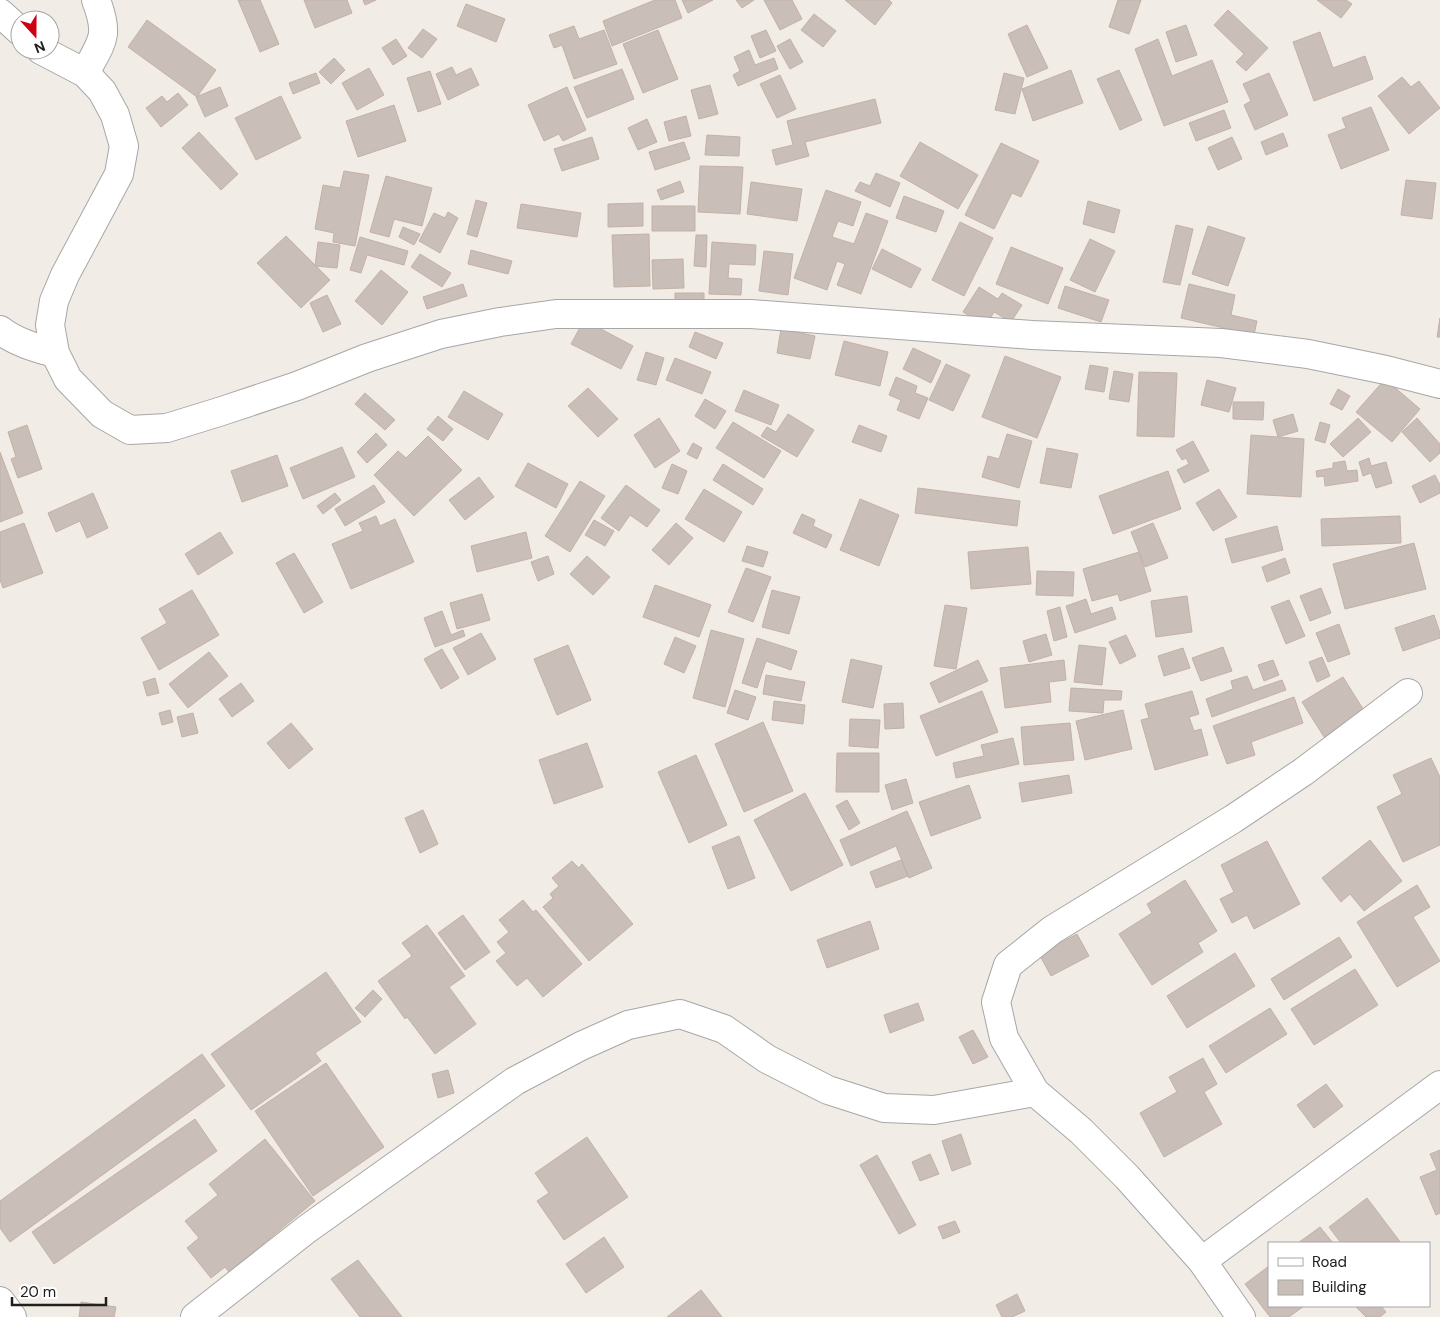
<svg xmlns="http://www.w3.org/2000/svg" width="1440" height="1317" font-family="'DM Sans',sans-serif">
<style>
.building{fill:#cabeb8;stroke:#c4b1a6}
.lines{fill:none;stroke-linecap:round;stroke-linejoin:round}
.street-casing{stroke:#a7a7a7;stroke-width:30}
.street{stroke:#fff;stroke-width:28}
</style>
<rect width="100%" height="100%" fill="#f1ece5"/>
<path class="building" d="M238,0H260L279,44L260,52Z
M304,0H347L352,13L315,28Z
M363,0H376L365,5Z
M655,0H675L682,18L612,46L603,21Z
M682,0H713L688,13Z
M736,0H754L742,8Z
M764,0H792L802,19L780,30Z
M845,0H889L892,3L875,25Z
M1118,0H1141L1129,34L1109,27Z
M1317,0H1346L1352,4L1341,18Z
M466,4L505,19L496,42L457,26Z
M1228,10L1268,48L1246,71L1236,62L1244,54L1214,25Z
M814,14L836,31L823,47L801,30Z
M147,20L216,70L197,97L128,47Z
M1027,25L1048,68L1027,77L1008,34Z
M1186,25L1197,55L1176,62L1166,32Z
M574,26L579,39L604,30L617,64L574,79L562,45L554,48L549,35Z
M423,29L437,39L422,58L408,48Z
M658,30L678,79L643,93L623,44Z
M766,30L776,51L760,58L751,36Z
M1320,32L1333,68L1365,56L1373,79L1314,101L1293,42Z
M396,39L407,56L393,65L382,48Z
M790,39L803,62L790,69L777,46Z
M1158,39L1172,76L1212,60L1228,102L1164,126L1135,49Z
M749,50L755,65L774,58L778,69L738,86L733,75L740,71L734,57Z
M334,58L345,70L331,84L319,72Z
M452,67L456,75L471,68L479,85L448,100L436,74Z
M369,68L384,95L357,110L342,83Z
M622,69L634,99L587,118L574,87Z
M1071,70L1083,103L1033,121L1022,89Z
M1119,70L1142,120L1120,130L1097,79Z
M430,71L441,104L418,112L407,78Z
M316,73L320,83L293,94L289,83Z
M1004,73L1024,78L1015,114L995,110Z
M1269,73L1288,115L1255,130L1244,105L1251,101L1243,84Z
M780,75L796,109L777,118L760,84Z
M1402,77L1411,87L1419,81L1440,108L1409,134L1378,96Z
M710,85L718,114L699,119L691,90Z
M220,87L228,106L205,117L196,97Z
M567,87L586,130L563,141L559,134L544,141L528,105Z
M178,93L188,105L161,127L146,108L162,96L167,102Z
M281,96L301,138L256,160L235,118Z
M875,99L881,123L805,142L809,156L776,165L772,150L793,145L787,121Z
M394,105L406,141L358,157L346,121Z
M1371,107L1389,150L1341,169L1328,135L1346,128L1342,118Z
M1224,110L1231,128L1196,141L1189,123Z
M686,116L691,136L669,141L664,122Z
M647,119L657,142L638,150L628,128Z
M199,132L238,174L221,190L182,148Z
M1283,133L1288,146L1266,155L1261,142Z
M707,135L740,137L739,156L705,155Z
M592,137L599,159L562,171L554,149Z
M1232,137L1242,159L1218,170L1208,148Z
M684,142L690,159L655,170L649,152Z
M920,142L978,175L958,209L900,176Z
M1001,143L1039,161L1021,197L1012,193L994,229L965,215Z
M700,166L743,167L740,214L698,212Z
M344,171L369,175L355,246L333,242L334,233L315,229L323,185L340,188Z
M876,173L900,183L890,207L855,191L860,182L870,186Z
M386,176L432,188L422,226L394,219L389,237L370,232Z
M1406,180L1436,183L1432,219L1401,215Z
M680,181L684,192L661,200L657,190Z
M751,182L802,189L797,221L747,214Z
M826,190L861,202L853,226L838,221L832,237L854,244L866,213L888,221L861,294L837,285L845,264L837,261L827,290L794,278Z
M904,196L944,211L936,232L896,218Z
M476,200L487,203L477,237L467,234Z
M1088,201L1120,210L1114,233L1083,224Z
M643,203V226L608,227V204Z
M521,204L581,213L577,237L517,228Z
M652,206H695V231H652Z
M448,212L458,218L440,253L419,241L434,213L445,218Z
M960,222L993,238L964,296L932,280Z
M1176,225L1193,229L1180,285L1163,282Z
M1208,226L1245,238L1228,286L1192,274Z
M403,227L420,234L414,245L399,237Z
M649,234L650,286L614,287L612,235Z
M696,235H707L706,267L694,266Z
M286,236L330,280L301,308L257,263Z
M360,237L408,251L404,265L367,255L361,273L350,270Z
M1090,239L1115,251L1095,292L1070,280Z
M318,242L340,245L337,268L315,266Z
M712,242L756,245L755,265L729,264L728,278L742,279L741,295L709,294Z
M1011,247L1063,268L1048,304L996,284Z
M882,249L921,269L911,288L872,269Z
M471,250L512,261L508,274L468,264Z
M764,251L793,254L788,295L759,291Z
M420,254L451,273L442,287L411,267Z
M683,259L684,288L653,289L652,260Z
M381,270L408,292L382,325L355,301Z
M463,284L467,296L427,309L423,297Z
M1189,284L1235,295L1231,315L1257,321L1254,335L1181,318Z
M1065,286L1109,300L1101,322L1058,308Z
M979,287L998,299L1002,293L1022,305L1011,322L994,312L986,326L963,312Z
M675,293H704V306H675Z
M327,295L341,324L323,332L310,303Z
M1440,318V337H1437Z
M584,320L633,346L621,369L571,344Z
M781,329L815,336L810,359L777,353Z
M695,332L723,343L716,359L689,347Z
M844,341L888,352L880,386L835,375Z
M913,348L941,361L931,383L903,369Z
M646,352L664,358L656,385L637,380Z
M1005,356L1061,377L1037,438L982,417Z
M675,358L711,372L702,394L666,380Z
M946,364L970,375L953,411L929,400Z
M1090,365L1108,368L1104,392L1085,389Z
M1114,371L1133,374L1129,402L1109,399Z
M1139,372L1177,373L1174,437L1137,436Z
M896,377L917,386L915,393L928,398L919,419L897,410L901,400L889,395Z
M1385,379L1420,409L1392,442L1356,412Z
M1207,380L1236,388L1229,412L1201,405Z
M588,388L618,419L598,437L568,406Z
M1338,389L1350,396L1342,410L1330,404Z
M744,390L779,405L771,425L735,411Z
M464,391L503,414L488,440L448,417Z
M365,393L395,420L385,430L355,404Z
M705,399L726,411L715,429L695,416Z
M1233,402H1264L1263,420L1233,419Z
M788,414L814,430L797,457L761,436L767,427L776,432Z
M1293,414L1298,431L1278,437L1273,420Z
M438,416L453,429L443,441L427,429Z
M659,418L680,451L655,468L634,435Z
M1358,418L1371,432L1343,457L1330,444Z
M1417,418L1440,444V453L1430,462L1402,432Z
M733,422L781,451L764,478L716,448Z
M1320,422L1330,425L1325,443L1315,440Z
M27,425L42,469L18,478L11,459L16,457L8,432Z
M859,425L887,436L881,452L852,442Z
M376,433L387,445L367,463L357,452Z
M1007,434L1032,441L1019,488L982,477L988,456L999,459Z
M1251,435L1304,439L1301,497L1247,494Z
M428,436L462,470L414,516L374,475L398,451L406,458Z
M1193,441L1209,471L1184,483L1177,470L1189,464L1186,458L1182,460L1176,450Z
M693,443L702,448L697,459L687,454Z
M342,447L355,477L303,499L290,468Z
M1047,448L1078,454L1071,488L1040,483Z
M0,452L23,513L0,522Z
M277,455L288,486L242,502L231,471Z
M1369,458L1371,466L1386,462L1392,483L1376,488L1371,473L1363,476L1359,462Z
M1345,461L1347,471L1357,470L1358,481L1325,486L1324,476L1317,477L1316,471L1333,468V463Z
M528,463L568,484L556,508L515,486Z
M672,464L687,471L678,494L662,488Z
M723,464L763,489L753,505L713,480Z
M1168,471L1181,509L1113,534L1099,496Z
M1435,475L1440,485V493L1420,503L1412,486Z
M479,477L494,497L465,520L449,500Z
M580,481L605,496L570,552L545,536Z
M374,485L385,502L345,526L335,509Z
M626,485L660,510L647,527L630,515L619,531L601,518Z
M918,488L1020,501L1017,526L915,513Z
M704,489L742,512L724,542L685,519Z
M1219,489L1237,517L1213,531L1196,503Z
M93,493L108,528L87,538L80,521L56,532L48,513Z
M335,493L341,500L323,514L317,506Z
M860,499L899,515L879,566L840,550Z
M802,514L815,520L813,526L832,535L826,548L793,533Z
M376,516L380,526L395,519L414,562L351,589L332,544L363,531L359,523Z
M1400,516L1401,543L1322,546L1321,519Z
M594,520L614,531L605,546L585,535Z
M24,523L43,573L3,588L0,580V532Z
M676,523L693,538L669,565L652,550Z
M1153,523L1168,558L1145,567L1131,532Z
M1277,526L1283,550L1232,563L1225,539Z
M220,532L233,553L198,575L185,554Z
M526,532L532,558L477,572L471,546Z
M1414,543L1426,589L1345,609L1333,564Z
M747,546L768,552L763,567L742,561Z
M1028,547L1031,584L971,589L968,552Z
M1139,552L1151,591L1120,601L1118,594L1092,601L1083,569Z
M294,553L323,602L304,613L276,563Z
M548,556L554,574L538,581L531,562Z
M587,556L610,577L593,595L570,574Z
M1285,558L1290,573L1267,582L1262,567Z
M746,568L771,577L753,622L728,612Z
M1037,571L1074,572L1073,596L1036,595Z
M655,585L711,605L699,637L643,617Z
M1321,588L1331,613L1310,621L1300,596Z
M192,590L219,635L159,670L141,638L167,623L159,609Z
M772,590L800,597L789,634L762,627Z
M482,594L490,620L457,629L450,603Z
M1187,596L1192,632L1156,637L1151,601Z
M1086,599L1091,614L1112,607L1116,619L1075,633L1066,606Z
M1289,600L1305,636L1286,644L1271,607Z
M945,605L967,608L956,669L934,666Z
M1060,607L1067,637L1054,641L1047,611Z
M442,611L451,635L463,630L465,636L435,647L424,618Z
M1434,615L1440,633V638L1403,651L1395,628Z
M1339,624L1350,654L1328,662L1316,633Z
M711,630L744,639L725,707L693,698Z
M481,633L496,659L468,675L453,648Z
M1046,634L1052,655L1029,662L1023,641Z
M1126,635L1136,656L1120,664L1109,642Z
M675,637L696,646L684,673L664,664Z
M757,638L797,651L791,670L766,661L757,688L742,683Z
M568,645L591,700L557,715L534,659Z
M1079,645L1106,648L1102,685L1074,682Z
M1223,647L1232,671L1201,681L1192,658Z
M1183,648L1190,668L1164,676L1158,656Z
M442,649L459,678L441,689L424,659Z
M209,652L228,676L188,708L169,684Z
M1322,657L1330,676L1317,682L1309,662Z
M851,659L882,666L873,708L842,702Z
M978,660L988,681L939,703L930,683Z
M1064,660L1066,680L1049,682L1051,702L1005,708L1000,668Z
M1273,660L1279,675L1264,681L1258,665Z
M766,675L805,682L801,701L763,694Z
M1247,676L1253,690L1282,680L1286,690L1212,717L1206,699L1233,689L1231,681Z
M1343,677L1365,712L1324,737L1302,702Z
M155,678L159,693L147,696L143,682Z
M241,683L254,701L232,717L219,699Z
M1071,688L1122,691L1121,700H1104L1103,713L1069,711Z
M735,690L756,697L748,720L727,713Z
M982,691L998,732L936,756L920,716Z
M1192,691L1199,714L1189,717L1194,731L1201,729L1208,755L1155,770L1141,720L1149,718L1145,704Z
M1294,697L1303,723L1251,742L1255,755L1227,764L1213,726Z
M774,701L805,705L803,724L772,720Z
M903,703L904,728L885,729L884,704Z
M170,710L173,722L162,725L159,713Z
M1123,710L1132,749L1085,760L1076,721Z
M193,713L198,733L182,737L177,717Z
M850,719L880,720L878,748L849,746Z
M763,722L793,791L744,812L715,744Z
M291,723L313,749L289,769L267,743Z
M1070,723L1074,760L1024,765L1021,727Z
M1013,738L1019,764L956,778L953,763L984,756L981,745Z
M587,743L603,787L554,804L539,760Z
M837,753H879V792H836Z
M696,755L727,825L689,843L658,772Z
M1431,758L1440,777V845L1403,862L1377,807L1402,794L1393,775Z
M1069,775L1072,793L1022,802L1019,783Z
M906,779L913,803L892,810L885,785Z
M969,785L981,818L931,836L919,802Z
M805,793L843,865L791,891L754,820Z
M847,800L860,823L849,830L836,806Z
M423,810L438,844L420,853L405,818Z
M907,811L932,868L909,878L896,846L851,866L840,840Z
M739,836L755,878L728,889L712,847Z
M1370,840L1402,881L1364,911L1350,894L1341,902L1322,878Z
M1267,841L1300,904L1254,929L1247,915L1232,923L1220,899L1234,892L1221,865Z
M901,860L908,876L876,888L870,872Z
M572,861L579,868L582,864L633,924L589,961L543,907L553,898L550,894L559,886L552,878Z
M1185,880L1217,931L1198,943L1203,952L1152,985L1119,934L1152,913L1147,904Z
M1417,885L1430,907L1413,917L1440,961L1397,987L1357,922Z
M523,900L533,912L536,910L582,964L543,997L527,978L517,986L496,961L506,953L497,942L509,932L499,920Z
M463,915L490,952L465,970L438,933Z
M870,921L879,949L827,968L817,940Z
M427,925L465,976L449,987L476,1024L435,1054L407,1017L405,1019L378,981L412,956L402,943Z
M1077,934L1089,956L1051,976L1039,954Z
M1339,937L1352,957L1284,1000L1271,979Z
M1235,953L1255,986L1187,1028L1167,996Z
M1355,969L1378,1005L1314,1045L1291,1009Z
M326,972L361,1022L315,1053L321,1061L251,1110L211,1054Z
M373,990L382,999L365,1017L355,1008Z
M918,1003L924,1020L890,1033L884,1015Z
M1270,1008L1287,1034L1226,1073L1209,1046Z
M973,1030L988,1057L973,1064L959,1037Z
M202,1054L225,1086L10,1242L0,1228V1201Z
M1203,1058L1217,1084L1204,1092L1222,1124L1164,1157L1140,1113L1177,1092L1169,1077Z
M326,1063L384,1147L313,1196L255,1111Z
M448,1070L454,1093L438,1098L432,1074Z
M1326,1084L1343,1106L1314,1128L1297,1105Z
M195,1119L217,1151L54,1264L32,1232Z
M961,1134L971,1164L952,1171L942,1141Z
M587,1137L628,1197L564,1240L537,1201L549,1193L535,1173Z
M265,1139L315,1201L229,1272L225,1267L211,1278L187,1248L199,1238L185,1221L218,1195L209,1184Z
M1440,1150V1213L1436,1215L1420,1177L1437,1170L1430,1154Z
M930,1154L939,1174L920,1181L912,1162Z
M877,1155L916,1225L899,1234L860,1165Z
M1367,1198L1401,1243H1341L1329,1227Z
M955,1221L960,1232L943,1239L938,1227Z
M1320,1227L1333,1243H1298Z
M604,1237L624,1267L586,1293L566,1264Z
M358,1260L402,1317H360L331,1279Z
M1269,1266V1306H1304L1289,1317H1270L1245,1284Z
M701,1290L722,1317H667Z
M1017,1294L1025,1311L1012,1317H1002L996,1305Z
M81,1302L116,1307L114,1317H79Z
M1355,1306H1381L1386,1312L1380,1317H1366Z"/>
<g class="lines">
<g class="street-casing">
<path id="street" d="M0,13L20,31
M41,50L85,73L102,91L115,115L124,146L119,174L65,275L54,301L50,325L55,353L68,379L102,414L130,430L167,428L222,411L297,386L367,358L441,334L500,322L556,314H751L1032,335L1221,343L1308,354L1386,370L1440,384
M85,73C102,41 110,37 96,0
M0,330C15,342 36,348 55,353
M1202,1261L1440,1085
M0,1301L12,1317
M195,1317L307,1229L515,1081L581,1046L628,1025L680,1014L724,1029L767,1059L828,1090L884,1108L934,1110L1035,1092
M1241,1317L1202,1261L1127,1177L1081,1131L1035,1092L1004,1038L996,1002L1008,965L1052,930L1233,819L1303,772L1408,693"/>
</g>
<use href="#street" class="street"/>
</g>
<rect x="1268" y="1242" width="162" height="65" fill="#ffffff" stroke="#a6a6a6"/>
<rect x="1278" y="1258" width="25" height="8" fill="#ffffff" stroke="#a6a6a6"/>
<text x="1312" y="1267" font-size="15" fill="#202020">Road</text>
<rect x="1278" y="1280" width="25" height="15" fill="#cabeb8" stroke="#a6a6a6"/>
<text x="1312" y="1292" font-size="15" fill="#202020">Building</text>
<g transform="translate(35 35) rotate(159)"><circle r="24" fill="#ffffff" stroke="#a6a6a6"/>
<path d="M0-4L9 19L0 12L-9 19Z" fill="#cf0012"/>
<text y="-8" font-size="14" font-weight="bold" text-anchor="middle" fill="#202020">N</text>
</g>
<path d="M12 1297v8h94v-8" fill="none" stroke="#202020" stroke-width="2.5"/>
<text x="20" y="1297" font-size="15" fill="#202020" stroke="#ffffff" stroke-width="4" paint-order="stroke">20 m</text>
</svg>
